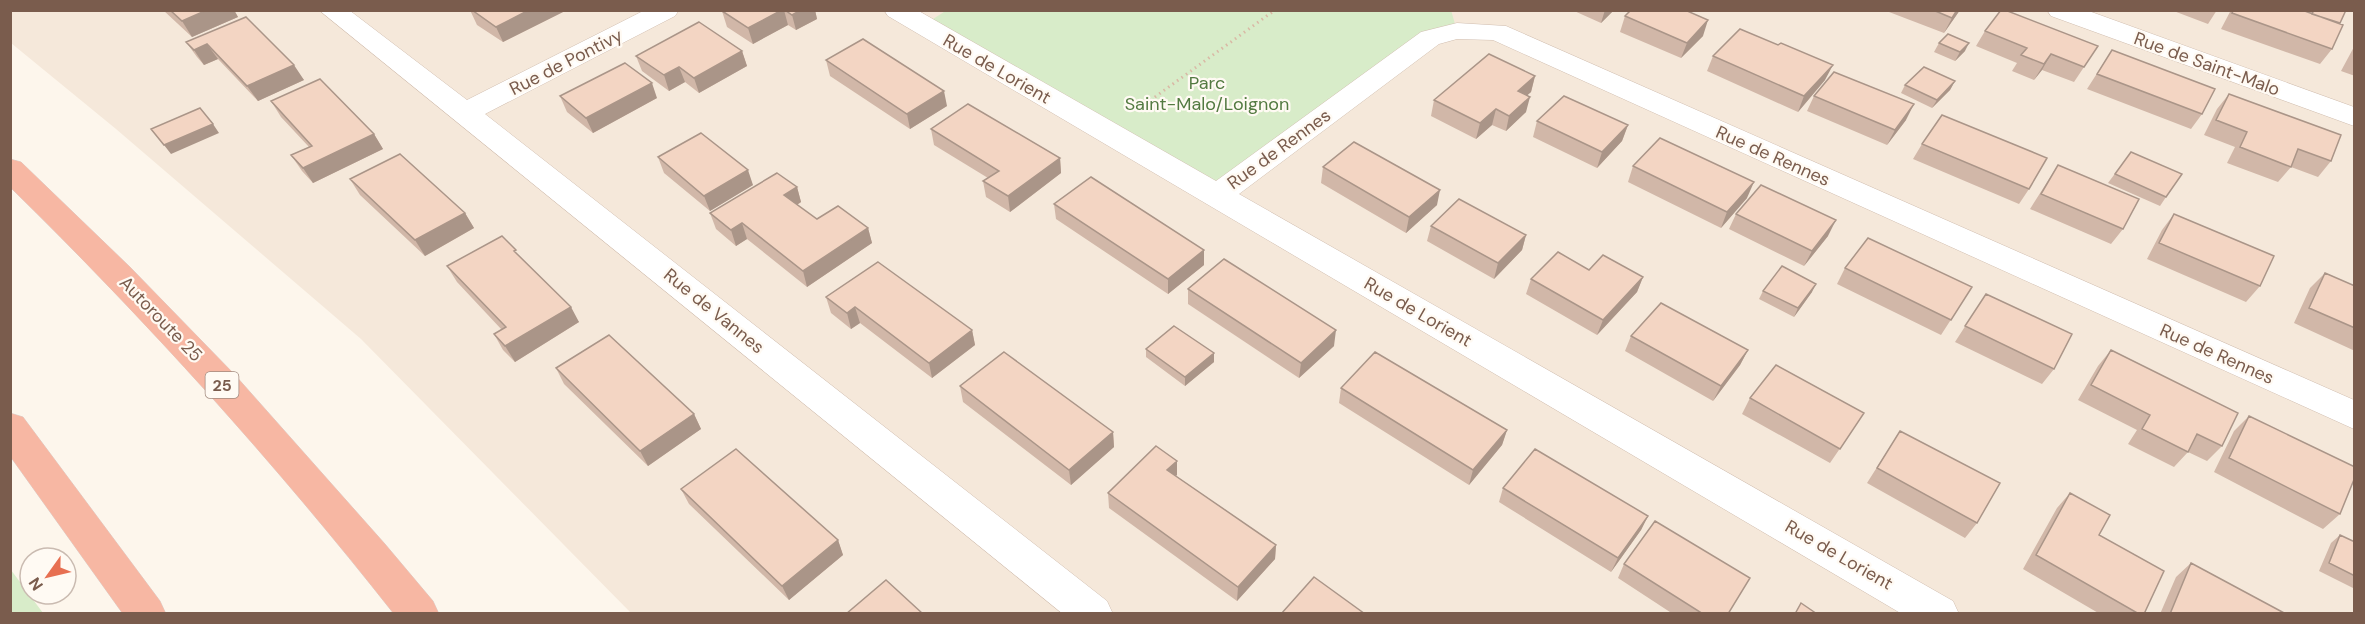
<svg xmlns="http://www.w3.org/2000/svg" width="2365" height="624" font-family="'DM Sans',sans-serif">
<style>
.residential{fill:#f5e8da}
.green{fill:#d8ecc9}
.lines{fill:none;stroke-linecap:round;stroke-linejoin:round}
.street-casing{stroke:#d1beb0;stroke-width:1}
.highway-casing{stroke:#dad1cd;stroke-width:1}
.path{stroke:#d9b8a5;stroke-width:3;stroke-dasharray:1.5 4;stroke-linecap:butt}
.street{fill:#fff;fill-rule:evenodd}
.highway{fill:#f7b7a3;fill-rule:evenodd}
.wall{fill:#d1b7a8}
.shaded-wall{fill:#aa9588}
.building{fill:#f3d5c3;stroke:#aa9588;stroke-width:1.5}
.labels{text-anchor:middle;dominant-baseline:central;stroke-width:4.5;stroke-linejoin:round;paint-order:stroke}
.shield{fill:#fffaf3;stroke:#a28b7f;stroke-width:1.5}
.shield-label{font-size:16px;font-weight:bold;fill:#7a5c4d}
.street-label{font-size:18px;fill:#7a5c4d;stroke:#fffaf3}
.park-label{font-size:18px;fill:#537a41;stroke:#fffaf3}
</style>
<rect width="100%" height="100%" fill="#fdf6ec"/>
<path class="residential" d="M10,11H2354V613H631L361,339L116,129L11,43Z"/>
<path class="green" d="M947,10H1451L1457,31L1216,196L922,26Z
M10,570H11L43,613H11Z"/>
<g class="lines">
<g class="street-casing">
<path id="street" d="M319,10H349L467,100L645,10H679L675,16L485,114L1107,601L1113,614H1063Z
M884,10H917L1216,181L1421,32L1457,23L1506,26L2354,400V429L1493,40L1457,39L1439,44L1239,194L1953,601L1959,614H1902L888,16Z
M2047,10H2086L2354,107V126L2051,16Z"/>
</g>
<g class="highway-casing">
<path id="highway" d="M10,159L21,162L130,267L235,375L385,544L433,601L439,614H394C275,463 147,321 10,187Z
M10,413L23,417L160,601L166,614H123L10,456Z"/>
</g>
<path class="path" d="M1137,110L1275,10"/>
<use href="#street" class="street"/>
<use href="#highway" class="highway"/>
</g>
<path class="wall" d="M163,10H234L238,17L192,37Z
M470,10L565,11L503,42L477,25Z
M724,10H815L817,19L796,30L788,25L753,44L727,27L722,11Z
M1572,10H1614L1601,23Z
M1889,10H1960L1944,33L1889,12Z
M2171,10H2217L2208,24Z
M2231,10H2302L2310,13L2311,10H2346L2340,23L2332,49L2320,64L2221,29Z
M1625,16L1703,36L1681,58L1620,32Z
M246,17L304,80L258,101L218,59L204,65L197,57L186,42Z
M1985,31L2088,61L2074,82L2042,70L2034,80L2012,71L2017,63L1976,46Z
M1939,43L1965,51L1955,61L1934,52Z
M2355,45V76L2341,71Z
M2112,50L2202,114L2191,129L2087,89Z
M742,51L747,66L699,93L685,82L669,91L642,71L636,56Z
M1713,56L1825,80L1798,112L1707,71Z
M826,60L947,106L910,129L830,76Z
M1535,76L1531,92L1527,95L1526,112L1506,131L1492,125L1476,139L1431,116L1434,100Z
M1955,81L1950,90L1932,108L1901,93L1905,85Z
M2229,94L2331,161L2318,177L2291,167L2278,182L2227,163L2235,147L2204,135L2217,109Z
M560,96L657,98L593,133L567,112Z
M1814,96L1906,120L1887,145L1807,111Z
M271,101L374,134L383,149L313,183L302,171L291,155L309,147L281,117Z
M1537,121L1628,125L1622,141L1597,168L1533,137Z
M931,129L1060,158L1061,173L1010,212L986,197L983,181L988,178L934,145Z
M1922,144L2029,189L2019,204L1913,159Z
M2131,152L2166,197L2160,206L2108,183Z
M658,157L753,185L710,211L664,173Z
M2058,165L2123,229L2111,244L2030,209Z
M1633,166L1747,198L1721,228L1628,182Z
M1323,167L1437,205L1406,233L1321,183Z
M350,179L465,213L474,228L425,256L360,195Z
M797,187L801,202L797,205L817,219L868,228L872,243L807,287L747,239L736,246L716,229L710,213Z
M1054,204L1204,265L1168,294L1056,219Z
M1736,214L1828,236L1804,266L1729,229Z
M2174,214L2260,286L2246,302L2147,259L2162,230Z
M1431,226L1526,235L1522,250L1494,279L1427,241Z
M519,256L579,322L515,362L503,350L494,334L502,330L457,282L447,266Z
M1845,268L1972,287L1941,335L1837,284Z
M1589,270L1643,277L1637,292L1597,335L1526,294L1531,279Z
M2325,273L2355,286V351L2294,323L2310,288Z
M1188,289L1334,346L1299,378L1188,304Z
M1763,291L1812,292L1794,317L1759,299Z
M1986,294L2054,369L2042,384L1955,342Z
M826,297L972,330L975,345L932,378L860,323L851,329L831,313Z
M1631,336L1748,350L1740,365L1713,401L1625,351Z
M1146,349L1214,353V362L1185,386L1146,357Z
M2111,350L2222,446L2207,461L2188,452L2174,467L2128,444L2137,430L2078,400L2098,366Z
M556,368L694,414L701,429L648,466L564,384Z
M960,386L1113,432L1114,447L1071,485L963,402Z
M1341,388L1507,430L1502,445L1469,485L1339,403Z
M1750,398L1854,428L1830,463L1742,414Z
M2249,416L2340,514L2323,529L2214,472L2234,431Z
M1900,431L1977,523L1965,538L1867,483Z
M1177,461L1176,476L1276,545L1275,559L1237,601L1109,508L1108,493Z
M1503,488L1648,516L1641,530L1611,572L1499,502Z
M681,489L838,540L843,555L789,600L689,504Z
M2070,493L2099,535L2144,614H2100L2023,569L2057,508Z
M2340,535L2355,542V589L2319,571L2331,543Z
M2191,563L2286,614H2160L2176,577Z
M1624,564L1728,614H1673L1618,578Z"/>
<path class="shaded-wall" d="M207,10H234L238,17L192,37L182,21Z
M529,10L565,11L503,42L496,27Z
M782,10H784L788,25L753,44L748,28Z
M801,10H815L817,19L796,30L792,15Z
M1605,10H1614L1601,23Z
M1957,10H1960L1944,33L1952,18Z
M1708,20L1703,36L1681,58L1687,43Z
M1969,43L1965,51L1955,61L1960,52Z
M207,44L218,59L204,65L194,50Z
M742,51L747,66L699,93L694,78Z
M2051,54L2042,70L2034,80L2044,64Z
M294,65L304,80L258,101L247,86Z
M1833,65L1825,80L1798,112L1804,96Z
M679,67L685,82L669,91L664,75Z
M1535,76L1531,92L1515,106L1518,91Z
M1955,81L1950,90L1932,108L1937,100Z
M652,83L657,98L593,133L586,118Z
M944,91L947,106L910,129L907,114Z
M1530,97L1526,112L1506,131L1509,116Z
M1914,104L1906,120L1887,145L1895,130Z
M1496,109L1492,125L1476,139L1480,123Z
M213,124L219,133L171,154L164,145Z
M1628,125L1622,141L1597,168L1602,152Z
M374,134L383,149L313,183L303,168Z
M1060,158L1061,173L1010,212L1008,196Z
M748,170L753,185L710,211L704,196Z
M1754,182L1747,198L1721,228L1727,212Z
M797,187L801,202L789,210L784,195Z
M1440,190L1437,205L1406,233L1409,217Z
M465,213L474,228L425,256L415,240Z
M1836,220L1828,236L1804,266L1812,251Z
M742,223L747,239L736,246L731,230Z
M868,228L872,243L807,287L803,271Z
M1526,235L1522,250L1494,279L1498,263Z
M1204,250V265L1168,294V279Z
M1643,277L1637,292L1597,335L1603,320Z
M1816,284L1812,292L1794,317L1798,308Z
M571,307L579,322L515,362L505,346Z
M855,307L860,323L851,329L847,313Z
M972,330L975,345L932,378L929,363Z
M1336,330L1334,346L1299,378L1301,363Z
M1748,350L1740,365L1713,401L1721,386Z
M1214,353V362L1185,386V377Z
M694,414L701,429L648,466L640,451Z
M1507,430L1502,445L1469,485L1473,470Z
M1113,432L1114,447L1071,485L1069,470Z
M1177,461V475L1167,485V470Z
M1648,516L1641,530L1611,572L1618,558Z
M838,540L843,555L789,600L782,586Z
M1276,545L1275,559L1237,601L1238,587Z"/>
<path class="building" d="M170,10H207L182,21Z
M472,10H529L496,27Z
M724,10H782L748,28L722,11Z
M785,10H801L792,15Z
M1631,10H1685L1708,20L1687,43L1625,16Z
M1933,10H1957L1952,18Z
M2001,10H2005L2098,46L2084,67L2051,54L2044,64L2021,55L2027,48L1985,31Z
M2234,10H2302L2343,25L2332,49L2232,13Z
M2314,10H2346L2340,23L2312,14Z
M246,17L294,65L247,86L207,44L194,50L186,42Z
M699,22L742,51L694,78L679,67L664,75L636,56Z
M1740,29L1778,45L1781,43L1833,65L1804,96L1713,56Z
M1948,34L1969,43L1960,52L1939,43Z
M863,39L944,91L907,114L826,60Z
M2112,50L2215,89L2202,114L2097,74Z
M1489,54L1535,76L1518,91L1530,97L1509,116L1496,109L1480,123L1434,100Z
M625,63L652,83L586,118L560,96Z
M1924,67L1955,81L1937,100L1905,85Z
M1834,72L1914,104L1895,130L1814,96Z
M320,79L374,134L303,168L291,155L312,146L271,101Z
M2229,94L2341,135L2331,161L2298,149L2291,167L2240,147L2247,132L2216,120Z
M1564,96L1628,125L1602,152L1537,121Z
M968,104L1060,158L1008,196L983,181L999,171L931,129Z
M200,108L213,124L164,145L151,129Z
M1942,115L2047,158L2029,189L1922,144Z
M701,133L748,170L704,196L658,157Z
M1660,138L1754,182L1727,212L1633,166Z
M1354,142L1440,190L1409,217L1323,167Z
M2131,152L2182,174L2166,197L2115,174Z
M400,154L465,213L415,240L350,179Z
M2058,165L2139,199L2123,229L2041,194Z
M777,173L797,187L784,195L817,219L838,206L868,228L803,271L742,223L731,230L710,213Z
M1091,177L1204,250L1168,279L1054,204Z
M1761,185L1836,220L1812,251L1736,214Z
M1459,199L1526,235L1498,263L1431,226Z
M2174,214L2274,256L2260,286L2159,243Z
M502,236L516,250L514,251L571,307L505,346L494,334L506,327L447,266Z
M1868,238L1972,287L1951,320L1845,268Z
M1558,252L1589,270L1603,255L1643,277L1603,320L1531,279Z
M1224,259L1336,330L1301,363L1188,289Z
M878,262L972,330L929,363L855,307L847,313L826,297Z
M1782,266L1816,284L1798,308L1763,291Z
M2325,273L2355,286V328L2309,308Z
M1986,294L2072,334L2054,369L1965,326Z
M1661,303L1748,350L1721,386L1631,336Z
M1174,326L1214,353L1185,377L1146,349Z
M609,335L694,414L640,451L556,368Z
M2111,350L2238,413L2222,446L2197,434L2188,452L2142,429L2150,415L2091,385Z
M1004,352L1113,432L1069,470L960,386Z
M1375,352L1507,430L1473,470L1341,388Z
M1776,365L1864,413L1840,449L1750,398Z
M2249,416L2355,467V477L2340,514L2229,458Z
M1900,431L2000,483L1977,523L1877,468Z
M1156,446L1177,461L1167,470L1276,545L1238,587L1108,493Z
M736,449L838,540L782,586L681,489Z
M1535,449L1648,516L1618,558L1503,488Z
M2070,493L2110,515L2099,535L2164,571L2144,614H2139L2036,555Z
M1655,521L1750,578L1728,614H1703L1624,564Z
M2340,535L2355,542V576L2329,563Z
M2191,563L2286,614H2170Z
M1314,577L1365,614H1281Z
M886,580L923,614H846Z
M1801,603L1817,614H1795Z"/>
<g class="labels">
<rect class="shield" x="205.5" y="372" width="33" height="26" rx="4.5"/>
<g class="shield-label">
<text x="222" y="385">25</text>
</g>
<g class="street-label">
<text transform="translate(566 62) rotate(-27)">Rue de Pontivy</text>
<text transform="translate(2207 64) rotate(20)">Rue de Saint-Malo</text>
<text transform="translate(997 69) rotate(30)">Rue de Lorient</text>
<text transform="translate(1279 149) rotate(-36)">Rue de Rennes</text>
<text transform="translate(1773 156) rotate(24)">Rue de Rennes</text>
<text transform="translate(714 311) rotate(39)">Rue de Vannes</text>
<text transform="translate(1418 312) rotate(30)">Rue de Lorient</text>
<text transform="translate(161 319) rotate(46)">Autoroute 25</text>
<text transform="translate(2217 354) rotate(24)">Rue de Rennes</text>
<text transform="translate(1839 555) rotate(30)">Rue de Lorient</text>
</g>
<g class="park-label">
<text x="1207" y="83">Parc<tspan x="1207" dy="21">Saint-Malo/Loignon</tspan></text>
</g>
</g>
<rect width="2365" height="624" fill="none" stroke="#7a5c4d" stroke-width="24"/>
<g transform="translate(48 576) rotate(236)"><circle r="28" fill="#fffaf3" stroke="#cabbb1" stroke-width="1.5"/>
<path d="M0-4.5L10 22L0 15L-10 22Z" fill="#e76f51"/>
<text y="-9" font-size="16" font-weight="bold" text-anchor="middle" fill="#7a5c4d">N</text>
</g>
</svg>
